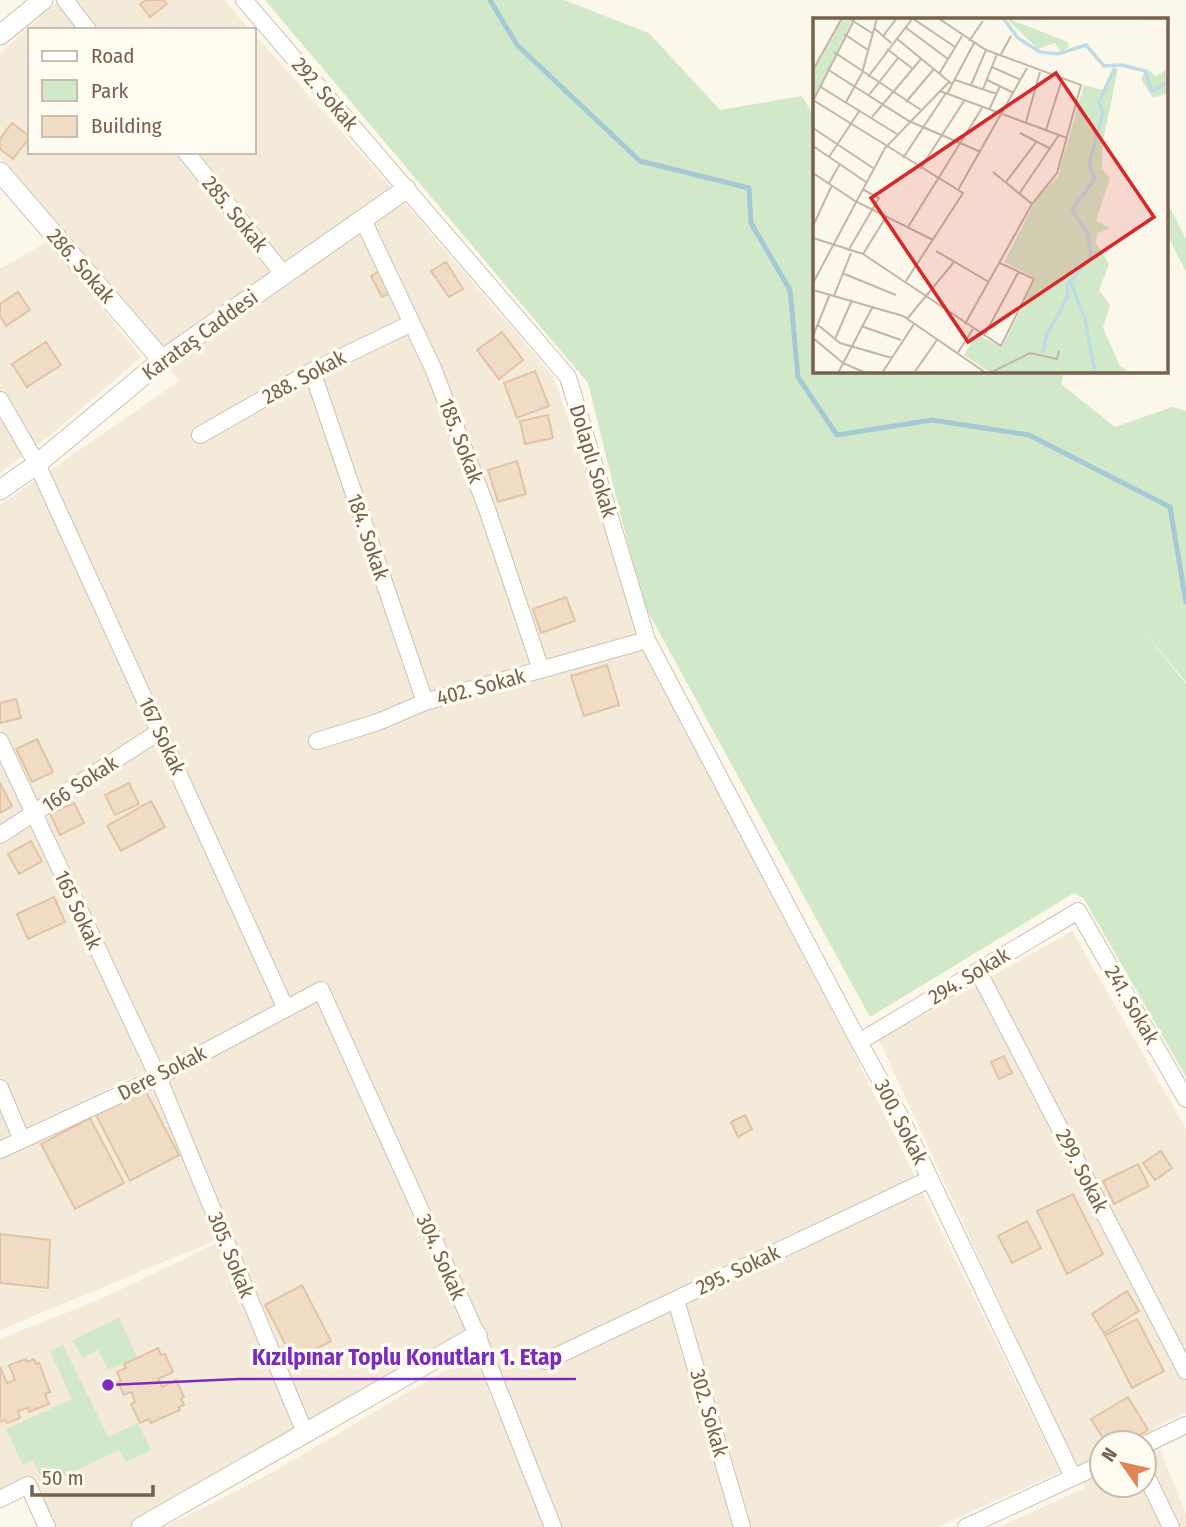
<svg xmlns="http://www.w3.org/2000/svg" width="1186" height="1527" font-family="'Fira Sans Condensed',sans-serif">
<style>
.residential{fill:#f3ead9;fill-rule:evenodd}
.green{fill:#d2e9c9}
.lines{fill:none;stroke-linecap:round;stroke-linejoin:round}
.stream{stroke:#a6c9d6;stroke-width:5}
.building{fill:#f0dbc4;stroke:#e2c3a5;stroke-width:2}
.minor-casing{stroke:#cec1b0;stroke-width:18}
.tertiary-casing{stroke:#cec1b0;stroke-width:21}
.minor{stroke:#fff;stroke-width:16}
.tertiary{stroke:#fff;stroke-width:19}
.labels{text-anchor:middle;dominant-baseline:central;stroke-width:7;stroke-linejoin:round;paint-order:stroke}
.street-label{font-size:21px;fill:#76614e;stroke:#fefbf1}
.inset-river{fill:none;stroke:#bfdbe5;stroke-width:3.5}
.inset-road{fill:none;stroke:#c2b6a7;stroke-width:2}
.view{fill:#d62828;fill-opacity:0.15;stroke:#d62828;stroke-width:3.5}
.inset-edge{fill:none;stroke:#76614e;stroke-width:3.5}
.leader{fill:none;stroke:#7b2cbf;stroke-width:2.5}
.callout-dot{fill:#7b2cbf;stroke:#fefbf1;stroke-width:2.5}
.callout-label{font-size:23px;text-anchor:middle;font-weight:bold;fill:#7b2cbf;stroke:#fefbf1;stroke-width:7;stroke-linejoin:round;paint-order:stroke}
</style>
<rect width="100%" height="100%" fill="#fcf7eb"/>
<path class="residential" d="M60,0H224L250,30H30V152H254V34L389,185L553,376L647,640L711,779L851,1047L1060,1472L937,1527H165L264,1477L490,1344L323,988L288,1004L164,722L34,805L0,729V505L179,381L0,157V53Z
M48,241L141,357L47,438L0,473V269Z
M153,743L281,1007L0,1140V746L33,814Z
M1072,931L1186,1129V1413L1152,1429L1186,1514V1527H999L1085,1488L879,1040ZM1102,1443H1144V1485H1102Z
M319,994L474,1334L307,1426L159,1078Z
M157,1079L221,1238L0,1330V1153Z
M223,1240L302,1432L138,1527H50L29,1482L0,1497V1339L103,1298Z"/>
<path class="green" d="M265,0H564L649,33L720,110L802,96L815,118V371H1064L1061,384L1115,427L1172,407L1186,411V682L1142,629L1186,684V1077L1084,899L1074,893L870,1017L642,601L588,383Z
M1167,202L1186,239V272L1167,234Z
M119,1318L137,1357L108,1370L98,1350L82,1358L73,1340Z
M63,1345L108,1437L138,1423L151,1450L126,1462L119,1450L45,1485L33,1460L23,1465L6,1429L72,1399L50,1351Z"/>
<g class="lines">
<path class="stream" d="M490,0L517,45L640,161L749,188L751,223L790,290L798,377L837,435L932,420L1029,435L1170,507L1186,602"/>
</g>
<path class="building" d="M146,0H164L167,4L150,17L140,4Z
M12,123L30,137L13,159L0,149V139Z
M446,262L463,289L449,297L431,271Z
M381,270L392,292L382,297L371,276Z
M18,292L30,310L6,326L0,316V304Z
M502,332L523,360L499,379L477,350Z
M46,342L61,365L27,387L12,364Z
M535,371L549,406L517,418L504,383Z
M548,415L553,438L525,444L520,421Z
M517,461L526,494L498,502L488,470Z
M566,597L575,621L541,633L533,609Z
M607,665L619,705L584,716L571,676Z
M16,699L21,718L0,723V703Z
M37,739L53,772L32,782L16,749Z
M0,783L12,806L0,813Z
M129,783L139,804L115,815L105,795Z
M151,801L165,827L121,851L107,826Z
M74,803L84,823L60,835L50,814Z
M31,841L42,861L19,874L8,854Z
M54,897L65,922L28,939L17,914Z
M1004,1056L1012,1073L999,1079L991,1062Z
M145,1090L179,1155L130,1181L96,1115Z
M745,1115L752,1129L738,1137L731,1122Z
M90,1118L124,1183L75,1209L41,1144Z
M1161,1151L1172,1168L1155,1180L1143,1163Z
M1138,1164L1149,1186L1114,1204L1103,1181Z
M1073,1194L1103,1254L1067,1274L1037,1211Z
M1027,1221L1041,1248L1012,1263L998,1236Z
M0,1234L50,1240L48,1288L0,1283Z
M302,1285L331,1341L294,1361L265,1305Z
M1127,1291L1139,1311L1104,1333L1092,1314Z
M1137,1319L1164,1371L1132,1388L1105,1335Z
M158,1348L161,1355L165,1354L173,1372L158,1379L162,1387L176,1380L184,1397L181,1398L184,1405L179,1407L180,1410L151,1423L149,1419L140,1423L131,1404L135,1402L131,1392L124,1395L118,1382L121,1381L117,1372L126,1368L124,1364Z
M26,1359L27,1362L34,1359L36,1364L39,1363L50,1392L45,1394L49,1404L29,1412L28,1408L18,1411L20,1418L7,1423L5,1420L0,1422V1367L7,1383L15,1380L9,1365Z
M1128,1397L1148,1430L1126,1443H1106L1091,1419Z"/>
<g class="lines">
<g class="minor-casing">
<path id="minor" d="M65,0L88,30
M244,0L568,377L647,640L859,1042L899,1114L1073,1477
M186,152L284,275
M363,220L433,368L487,509L541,670
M312,371L425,702
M0,400L37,464L286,1009
M200,435L312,371L410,324
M0,741L158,1077L305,1433
M317,741L378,722L425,702L647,640
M0,835L160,731
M978,971L1186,1371
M859,1042L1078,911L1186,1099
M0,1088L22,1140
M0,1150L158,1077L321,990L477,1335L553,1527
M676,1300L742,1527
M546,1361L930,1179
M1144,1445L1186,1425
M1144,1471L1171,1527
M0,1499L28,1485L47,1527
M966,1527L1102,1464"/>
</g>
<g class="tertiary-casing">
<path id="tertiary" d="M0,35L43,0
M0,172L162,360
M0,490L37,464L162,360L406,189
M141,1527L477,1335"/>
</g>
<use href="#minor" class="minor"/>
<use href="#tertiary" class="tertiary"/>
</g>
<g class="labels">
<g class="street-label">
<text transform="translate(325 94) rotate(49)">292. Sokak</text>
<text transform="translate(235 214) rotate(51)">285. Sokak</text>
<text transform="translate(81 266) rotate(49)">286. Sokak</text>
<text transform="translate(200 335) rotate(-36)">Karataş Caddesi</text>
<text transform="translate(304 377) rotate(-28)">288. Sokak</text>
<text transform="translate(461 441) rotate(69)">185. Sokak</text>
<text transform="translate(593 461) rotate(73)">Dolaplı Sokak</text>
<text transform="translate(368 537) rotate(71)">184. Sokak</text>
<text transform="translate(481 687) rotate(-15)">402. Sokak</text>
<text transform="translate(162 736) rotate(65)">167 Sokak</text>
<text transform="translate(80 784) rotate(-33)">166 Sokak</text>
<text transform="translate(78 910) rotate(65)">165 Sokak</text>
<text transform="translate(969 976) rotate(-31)">294. Sokak</text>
<text transform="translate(1132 1005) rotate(60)">241. Sokak</text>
<text transform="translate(162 1073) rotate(-27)">Dere Sokak</text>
<text transform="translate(901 1122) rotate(63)">300. Sokak</text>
<text transform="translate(1082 1171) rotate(63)">299. Sokak</text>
<text transform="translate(231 1255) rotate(68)">305. Sokak</text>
<text transform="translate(441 1257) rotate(66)">304. Sokak</text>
<text transform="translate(738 1270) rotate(-25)">295. Sokak</text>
<text transform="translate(709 1413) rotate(74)">302. Sokak</text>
</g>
</g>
<g transform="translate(813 18)">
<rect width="355" height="355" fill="#fcf7eb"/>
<path d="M30,0L38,4L0,81V54ZM193,0L255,24L256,29L248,34L242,25L225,31ZM300,50L305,51L290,123L289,151L297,160L283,203L297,210L284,215L283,225L296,246L286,272L297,287L290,310L307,348L318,355H178L151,337L164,316L189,330L223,260L191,244L223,182L245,158L271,67L289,72ZM334,51L343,58L355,51V75L340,80L328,61Z" fill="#d2e9c9"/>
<path class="inset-river" d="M190,0L205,20L227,34L245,36L273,27L291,48L309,47L332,53L339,73L356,64M257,263L272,301L282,355M230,334L234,316L255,278L254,267L278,239L275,216L259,192L282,161L276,146L290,95L286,84L302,50"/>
<path class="inset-road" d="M35,0L59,15M99,0L142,29M125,0L173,32L268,67L244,155L219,186L152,306M92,9L135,41M61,10L78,25M31,16L55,32M70,18L84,0M83,20L139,66M156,23L170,3M74,31L100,51M21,34L108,92M187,38L198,18M179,49L208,62M14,51L96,103L168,134M0,52L29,0M126,56L149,18M55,59L99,1M142,62L184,76M174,62L201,75M158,67L173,32M6,68L84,116M170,71L184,36M127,73L254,120M134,76L161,25M56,77L85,40M0,82L150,175L93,263M0,83L42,0M33,84L49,55L64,0M93,84L121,51M176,92L187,68M59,99L108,41M213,104L227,54M0,110L60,150M233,112L249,61M207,115L238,131M0,128L53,164M16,139L47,92M90,140L133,75M107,151L151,83M180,154L219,186M0,155L42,183L120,222M193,164L224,123M16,165L27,146M145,172L214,50M206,176L246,117M0,208L19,167M95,209L169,90M0,220L50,236L188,328L221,261L187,245M35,233L66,180L49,171M123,233L176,264M50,236L73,199M29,255L83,277M0,265L72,130L136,64M0,272L90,298L173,355M21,278L38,235M94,301L141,244M5,307L27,325L79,340M48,308L88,322M0,318L17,276M171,318L206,253M0,320L30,345L53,355M22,321L39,282M144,336L160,311M25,355L60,288M69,355L101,306M101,355L124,322M177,355L217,335L244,341L246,333"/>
<path class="view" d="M243,55L341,199L155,324L58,180Z"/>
<rect width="355" height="355" class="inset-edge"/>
</g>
<path class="leader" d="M108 1385L238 1379H576"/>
<circle class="callout-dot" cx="108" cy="1385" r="7"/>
<g class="callout-label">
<text x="407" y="1365">Kızılpınar Toplu Konutları 1. Etap</text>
</g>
<rect x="28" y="28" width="228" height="126" fill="#fefbf1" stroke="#c8bdb0" stroke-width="2"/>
<rect x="42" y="51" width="35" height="10" fill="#ffffff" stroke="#c8bdb0" stroke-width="2"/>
<text x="91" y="63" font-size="21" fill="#76614e">Road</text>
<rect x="42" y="80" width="35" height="21" fill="#d2e9c9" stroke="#c8bdb0" stroke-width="2"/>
<text x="91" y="98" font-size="21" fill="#76614e">Park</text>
<rect x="42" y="116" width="35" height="21" fill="#f0dbc4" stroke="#c8bdb0" stroke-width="2"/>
<text x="91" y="133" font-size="21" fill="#76614e">Building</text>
<g transform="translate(1123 1464) rotate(304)"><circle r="33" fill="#fefbf1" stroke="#c8bdb0" stroke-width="2"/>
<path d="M0-5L12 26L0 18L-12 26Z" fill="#df8557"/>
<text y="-10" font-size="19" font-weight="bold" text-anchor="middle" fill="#76614e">N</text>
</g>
<path d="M32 1485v10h121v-10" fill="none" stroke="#76614e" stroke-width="3.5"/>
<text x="42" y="1485" font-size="21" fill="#76614e" stroke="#fefbf1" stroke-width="5" paint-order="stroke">50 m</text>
</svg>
